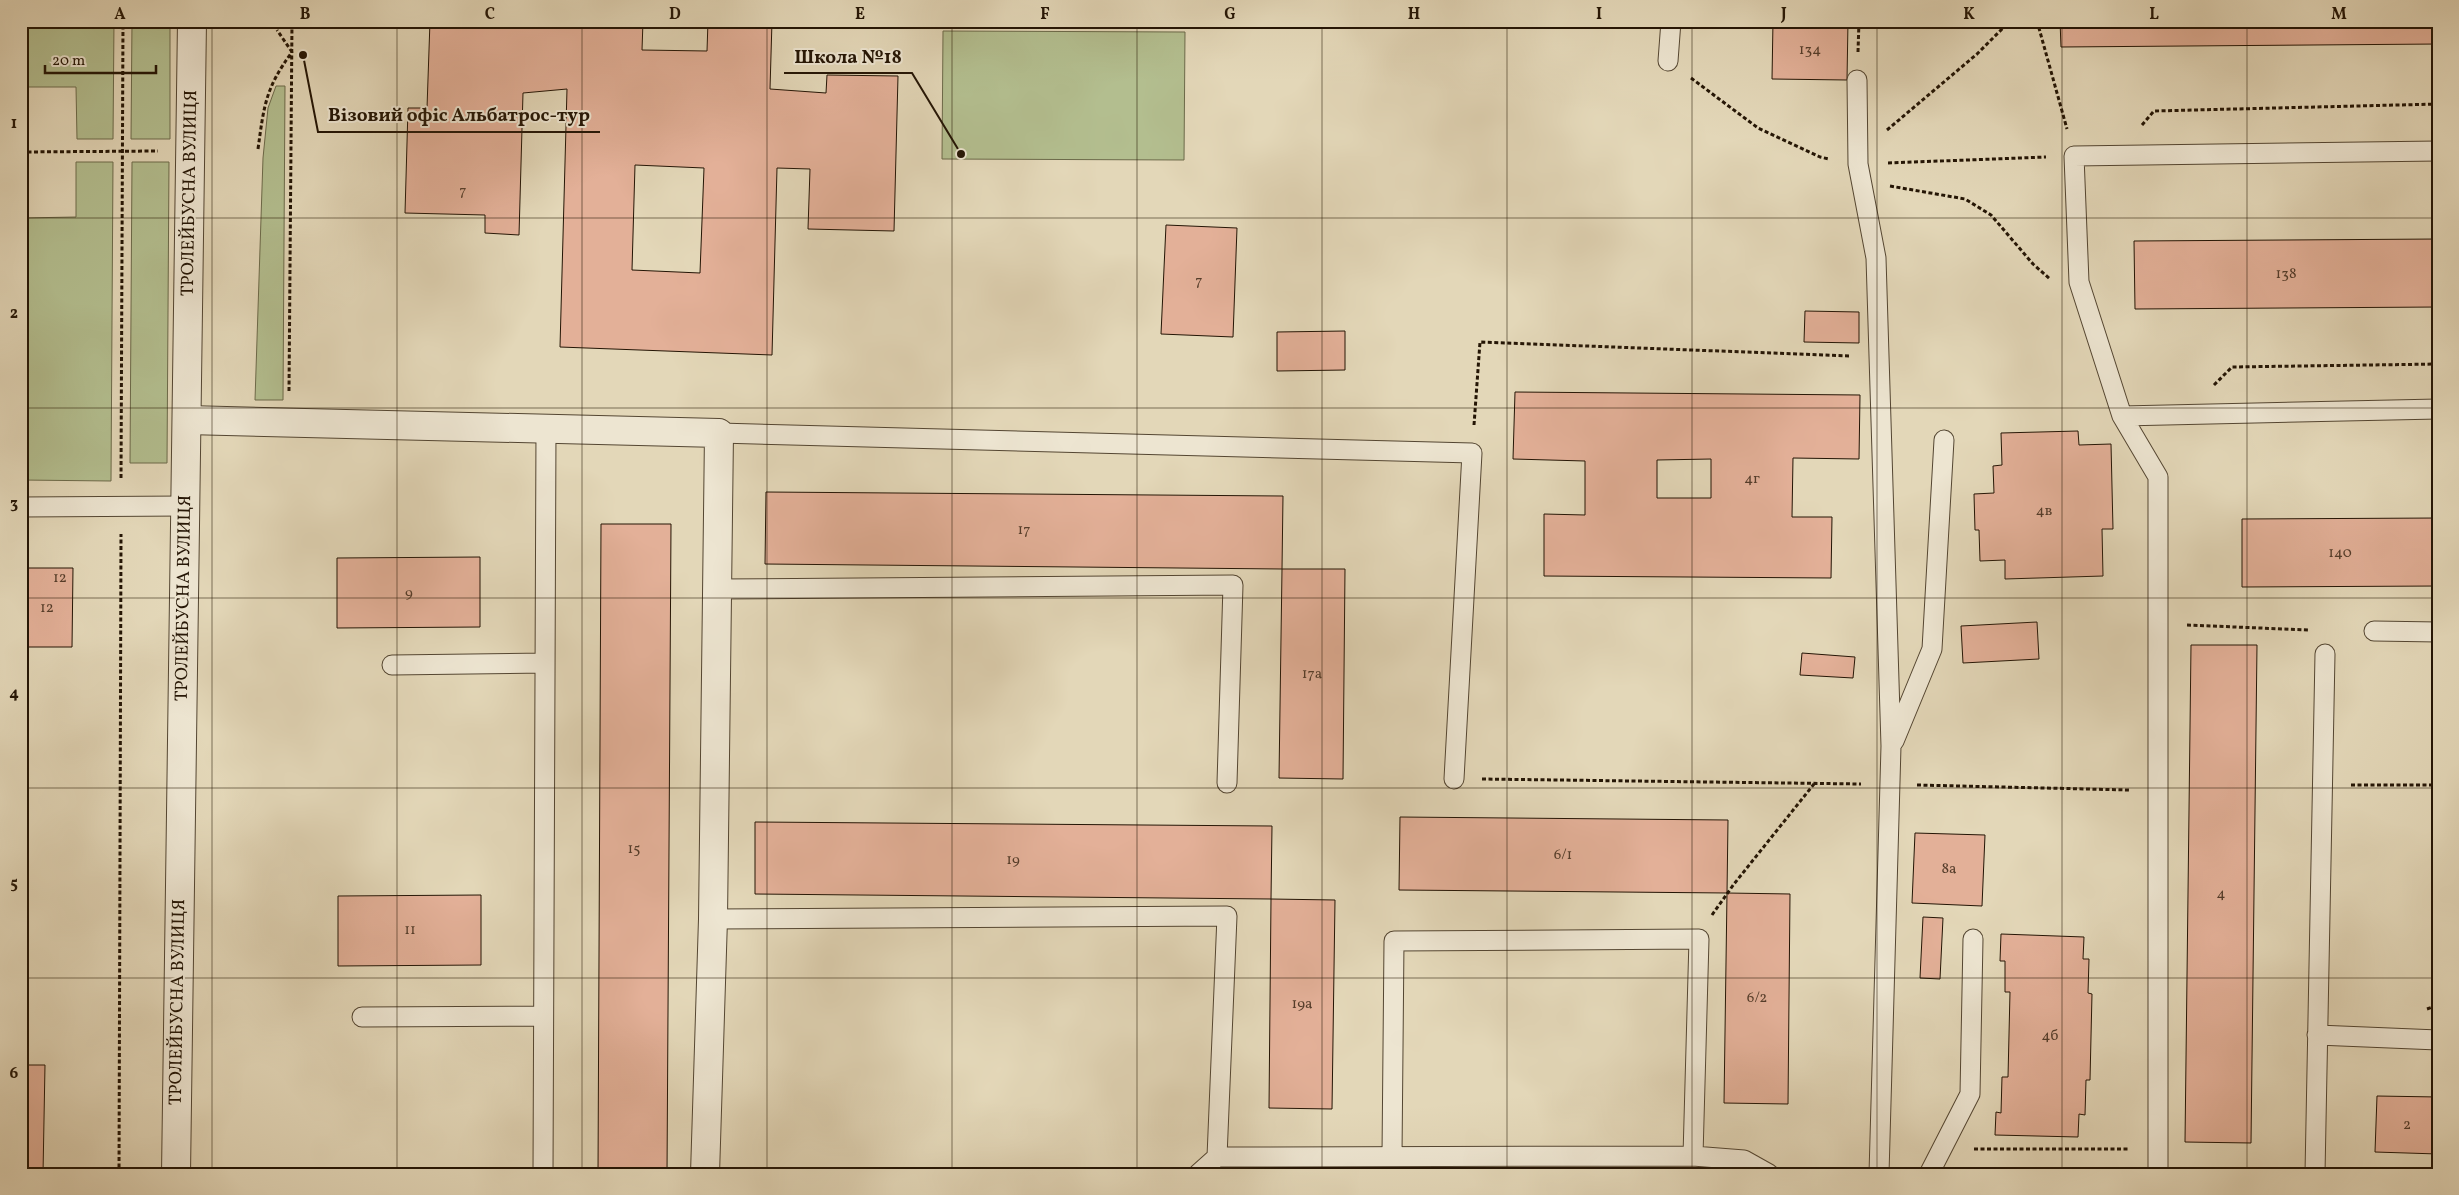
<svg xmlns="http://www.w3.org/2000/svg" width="2459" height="1195" font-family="Vollkorn,serif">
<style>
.green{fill:#b3be8f;stroke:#6c6a4a}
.building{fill:#e3b098;stroke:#241505;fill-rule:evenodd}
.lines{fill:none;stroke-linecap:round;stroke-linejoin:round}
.service-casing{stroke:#544632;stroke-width:21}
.minor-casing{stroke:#544632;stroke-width:30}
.tertiary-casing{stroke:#544632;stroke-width:30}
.path{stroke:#241505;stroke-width:3;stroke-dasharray:4 2.5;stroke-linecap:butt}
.service{stroke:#ede5d1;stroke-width:19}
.minor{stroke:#ede5d1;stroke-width:28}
.tertiary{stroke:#ede5d1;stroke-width:28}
.grid{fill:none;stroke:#241505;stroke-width:1;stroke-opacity:0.55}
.labels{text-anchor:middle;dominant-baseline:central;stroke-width:4;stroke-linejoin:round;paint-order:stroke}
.number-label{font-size:15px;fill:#543c2a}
.street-label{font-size:18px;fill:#241505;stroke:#ede5d1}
.leader{fill:none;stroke:#241505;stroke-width:2}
.callout-dot{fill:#241505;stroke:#ede5d1;stroke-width:2}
.callout-label{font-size:19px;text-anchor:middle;font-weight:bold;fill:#241505;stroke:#ede5d1;stroke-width:4;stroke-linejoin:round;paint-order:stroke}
.neatline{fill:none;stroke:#241505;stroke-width:2}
.grid-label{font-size:16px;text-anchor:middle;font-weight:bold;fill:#241505}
</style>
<rect width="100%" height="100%" fill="#e3d7b8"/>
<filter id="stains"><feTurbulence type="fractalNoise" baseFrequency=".004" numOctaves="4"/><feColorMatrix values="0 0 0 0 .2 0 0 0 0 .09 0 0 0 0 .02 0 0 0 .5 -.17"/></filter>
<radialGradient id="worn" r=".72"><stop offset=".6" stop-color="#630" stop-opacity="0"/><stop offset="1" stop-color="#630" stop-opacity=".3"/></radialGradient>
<path class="green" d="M21,21H114L113,139H77L76,87H21Z
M132,21H170V139H131Z
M943,31L1185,32L1184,160L942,159Z
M276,86H285L283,400H255L263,158L268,108Z
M76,162H113L111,481L21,480V218L76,217Z
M132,162H169L167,463H130Z"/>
<path class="building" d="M430,21H643L642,50L707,51L708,21H772L770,89L826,93L827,75L898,76L894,231L808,229L810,169L777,168L772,355L560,347L567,89L523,93L519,235L485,233V215L405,213L408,108H427ZM635,165L704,168L700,273L632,270Z
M1773,21H1848L1847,80L1772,79Z
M2060,21H2438V44L2061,47Z
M1166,225L1237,228L1233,337L1161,334Z
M2438,239V307L2135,309L2134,241Z
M1805,311L1859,312V343L1804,342Z
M1345,331V370L1277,371V332Z
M1515,392L1860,395L1859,459L1793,458L1792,517H1832L1831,578L1544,576V514L1585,515V461L1513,459ZM1711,459V498H1657V460Z
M2078,431L2079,445L2111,444L2113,529H2102L2103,576L2005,579V560L1980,561L1979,530H1975L1974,494L1994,493L1993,466L2002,465L2001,433Z
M766,492L1283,496L1282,569L765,564Z
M2438,518V586L2242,587V519Z
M601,524H671L667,1174H598Z
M480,557V627L337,628V558Z
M21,568H73L72,647H21Z
M1282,569H1345L1343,779L1279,778Z
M2037,622L2039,659L1963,663L1961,626Z
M2191,645H2257L2251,1143L2185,1142Z
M1802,653L1855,657L1853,678L1800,675Z
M1400,817L1728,820L1727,893L1399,890Z
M755,822L1272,826L1271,899L755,894Z
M1915,833L1985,835L1982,906L1912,903Z
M1727,893L1790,894L1788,1104L1724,1103Z
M481,895V965L338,966V896Z
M1271,899L1335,900L1332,1109L1269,1108Z
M1923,917L1943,918L1940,979L1920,978Z
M2001,934L2084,937L2083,959H2089L2088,993L2092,994L2090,1080H2086L2085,1115L2079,1114L2078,1137L1995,1135L1996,1112L2001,1113L2002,1077H2008L2010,992H2005V961H2000Z
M21,1065H45L43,1174H21Z
M2377,1096L2438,1097V1154L2375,1152Z"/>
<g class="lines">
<g class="service-casing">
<path id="service" d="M1668,61L1671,21
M1857,80L1858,164L1876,258L1891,746L1879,1174
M2122,416L2438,409
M719,433L1472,453L1454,779
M21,507L185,506
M717,589L1233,585L1227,783
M2374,631L2438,632
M392,665L545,663
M1894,741L1932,649L1944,440
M713,919L1227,916L1217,1157
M362,1017L542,1016
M2317,1035L2438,1040
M1392,1156L1394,941L1699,939L1693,1156
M543,1174L546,429
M1198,1174L1217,1157L1693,1156L1744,1160L1769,1174
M1929,1174L1970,1094L1973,939
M2158,1174V477L2122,416L2079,282L2074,156L2438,151
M2315,1174L2325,654"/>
</g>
<g class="minor-casing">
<path id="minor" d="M187,420L719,433L713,919L705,1174"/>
</g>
<g class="tertiary-casing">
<path id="tertiary" d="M176,1174L192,21"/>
</g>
<path class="path" d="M2037,21L2067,129
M1858,52L1859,21
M1691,78L1758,128L1820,157L1829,159
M2142,125L2154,111L2438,104
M1887,130L1977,54L2010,21
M258,149C264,106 265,89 292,52L277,30
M21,152L158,151
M1888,163L2046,157
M1890,186L1965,199L1991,215L2033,264L2050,279
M2214,385L2232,367L2438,364
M289,391L292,21
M1474,425L1480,342L1851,356
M121,478L123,21
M2187,625L2308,630
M1482,779L1861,784
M1917,785L2129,790
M2351,785H2438
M1712,915L1734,884L1814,784
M2427,1009L2438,1005
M1974,1149H2130
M119,1174L121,534"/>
<use href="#service" class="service"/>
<use href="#minor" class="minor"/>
<use href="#tertiary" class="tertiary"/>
</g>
<path class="grid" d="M212,21V1174M397,21V1174M582,21V1174M767,21V1174M952,21V1174M1137,21V1174M1322,21V1174M1507,21V1174M1692,21V1174M1877,21V1174M2062,21V1174M2247,21V1174M21,218H2438M21,408H2438M21,598H2438M21,788H2438M21,978H2438"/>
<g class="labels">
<g class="number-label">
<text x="1810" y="50">134</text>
<text x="463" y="191">7</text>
<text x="2286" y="274">138</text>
<text x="1199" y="281">7</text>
<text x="1752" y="479">4г</text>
<text x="2044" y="511">4в</text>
<text x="1024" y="530">17</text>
<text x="2340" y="553">140</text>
<text x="60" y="578">12</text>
<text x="409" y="593">9</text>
<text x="47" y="608">12</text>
<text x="1312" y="674">17а</text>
<text x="634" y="849">15</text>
<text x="1563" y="855">6/1</text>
<text x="1013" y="860">19</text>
<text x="1949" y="869">8а</text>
<text x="2221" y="894">4</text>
<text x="410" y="930">11</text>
<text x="1757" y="998">6/2</text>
<text x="1302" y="1004">19а</text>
<text x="2050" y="1036">4б</text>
<text x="2407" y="1125">2</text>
</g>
<g class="street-label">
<text transform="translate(190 193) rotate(-89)">ТРОЛЕЙБУСНА ВУЛИЦЯ</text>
<text transform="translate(184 598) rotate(-89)">ТРОЛЕЙБУСНА ВУЛИЦЯ</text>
<text transform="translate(178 1002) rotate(-89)">ТРОЛЕЙБУСНА ВУЛИЦЯ</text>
</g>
</g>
<path class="leader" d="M961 154L912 73H784M303 55L318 132H600"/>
<g class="callout-dot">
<circle cx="961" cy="154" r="5"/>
<circle cx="303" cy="55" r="5"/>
</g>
<g class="callout-label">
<text x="848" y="63">Школа №18</text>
<text x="459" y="121">Візовий офіс Альбатрос-тур</text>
</g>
<rect width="2459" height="1195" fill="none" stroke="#e3d7b8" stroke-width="55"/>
<path d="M45 65v8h111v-8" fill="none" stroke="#241505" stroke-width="2.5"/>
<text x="52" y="65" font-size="15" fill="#241505" stroke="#ede5d1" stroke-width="4" paint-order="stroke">20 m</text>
<rect x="28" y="28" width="2404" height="1140" class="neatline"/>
<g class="grid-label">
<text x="120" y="19">A</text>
<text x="305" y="19">B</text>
<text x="490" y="19">C</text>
<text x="675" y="19">D</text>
<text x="860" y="19">E</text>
<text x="1045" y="19">F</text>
<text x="1230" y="19">G</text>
<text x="1414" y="19">H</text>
<text x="1599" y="19">I</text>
<text x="1784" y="19">J</text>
<text x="1969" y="19">K</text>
<text x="2154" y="19">L</text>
<text x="2339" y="19">M</text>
<text x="14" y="128">1</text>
<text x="14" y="318">2</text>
<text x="14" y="508">3</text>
<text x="14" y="698">4</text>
<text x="14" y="888">5</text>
<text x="14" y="1078">6</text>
</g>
<rect width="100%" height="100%" filter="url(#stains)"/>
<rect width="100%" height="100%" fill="url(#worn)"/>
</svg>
